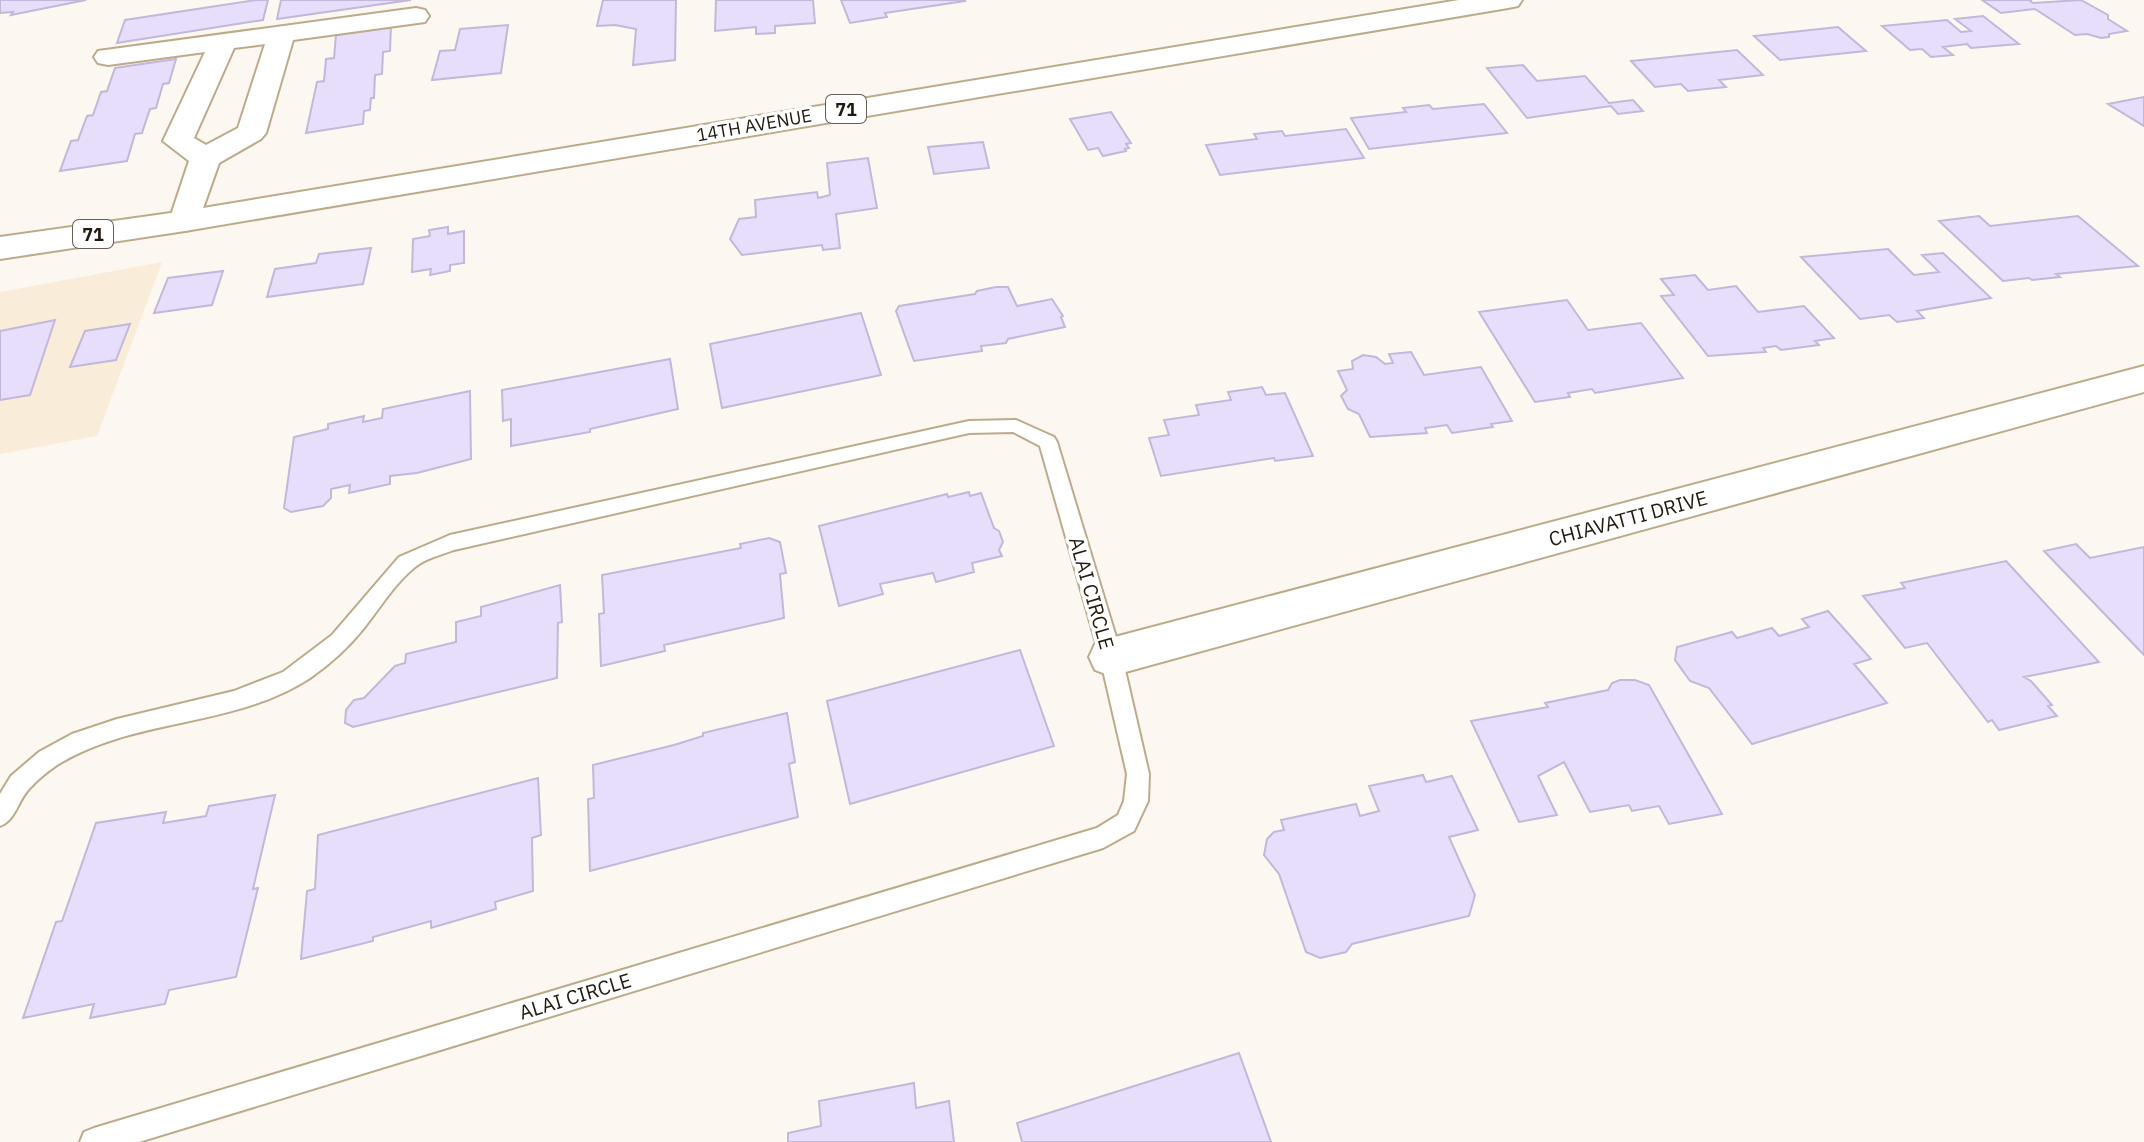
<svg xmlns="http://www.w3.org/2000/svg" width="2144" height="1142" font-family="'IBM Plex Sans',sans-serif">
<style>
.commercial{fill:#f9edd9}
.building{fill:#e6defa;stroke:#c2b8d9;stroke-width:2}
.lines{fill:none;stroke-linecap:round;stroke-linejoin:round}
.service-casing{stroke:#bdaa8b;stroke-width:4}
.minor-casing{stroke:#bdaa8b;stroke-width:4}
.primary-casing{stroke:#bdaa8b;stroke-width:4}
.service{fill:#fff;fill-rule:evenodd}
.minor{fill:#fff;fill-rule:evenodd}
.primary{fill:#fff;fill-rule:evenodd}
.labels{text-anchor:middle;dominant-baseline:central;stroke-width:7;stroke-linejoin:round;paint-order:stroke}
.shield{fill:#fff;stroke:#645f56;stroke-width:2}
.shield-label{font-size:18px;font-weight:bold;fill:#211a0e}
.far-street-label{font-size:18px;fill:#211a0e;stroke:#fff}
.street-label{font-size:20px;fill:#211a0e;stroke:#fff}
</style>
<rect width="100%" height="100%" fill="#fcf8f1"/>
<path class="commercial" d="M162,262L97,436L0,454V292Z"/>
<path class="building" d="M0,0H86L11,15L13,12L0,13Z
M256,0H268L263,20L117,43L125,20Z
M281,0H411L277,19Z
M603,0H676L675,60L633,65L636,29L615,25L597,26Z
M716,0H813L815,23L775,26V33L756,34V27L715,31Z
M841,0H964L965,1L885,13L887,17L850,23Z
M1982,0H2032H2029L2033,3L2081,0L2108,15V19L2127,31L2109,34V37L2101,38L2087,34L2075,35L2035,9L2001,13Z
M1983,16L2019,44L1971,48L1967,44L1943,47L1953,55L1931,57L1922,49L1910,50L1882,26L1947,20L1961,32L1971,31L1955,19Z
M508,25L501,73L432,80L440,51L455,50L460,29Z
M391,27L390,51L383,52L382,74L375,75L374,98H371L370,110L364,111L363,124L306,133L317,82L324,81L326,59L334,58L336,35Z
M1838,27L1866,51L1780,60L1754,36Z
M1737,50L1763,75L1719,80L1726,87L1688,91L1681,84L1655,87L1631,61Z
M176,59L169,83L163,84L156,108L150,109L142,133L135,134L127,161L60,171L71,141L78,140L87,116L93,115L101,92L107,91L115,68Z
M1523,65L1537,81L1585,76L1609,103L1633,100L1643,111L1618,114L1611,106L1527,118L1487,68Z
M2144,97V126L2108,104Z
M1484,104L1507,133L1369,149L1351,118L1406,112L1403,108L1429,105L1433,109Z
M1111,112L1131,143L1126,144L1129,148L1125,149L1126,151L1103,156L1098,148L1088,150L1070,119Z
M1346,129L1364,158L1220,175L1206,145L1257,139L1254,134L1282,131L1285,136Z
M983,142L989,168L934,174L928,147Z
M868,158L877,208L836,214L840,248L823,250L822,245L742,255L730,239L739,219L756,217L755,200L817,192L818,198L830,195L827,163Z
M1979,216L1990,226L2078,216L2138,266L2056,274L2060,277L2032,280L2029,278L2003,281L1939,221Z
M448,227V234L464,231V263L450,265V271L430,275L431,269L412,272L413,239L430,236L429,230Z
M371,248L363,284L267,297L275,269L316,263L319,254Z
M1888,249L1914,275L1939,272L1922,255L1943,253L1991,298L1917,311L1924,318L1897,322L1889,315L1860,319L1801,257Z
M223,271L212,305L154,313L168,278Z
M1695,275L1708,290L1736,286L1758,312L1804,306L1834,338L1815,341L1819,345L1781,350L1776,346L1763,348L1766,352L1708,356L1661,296L1674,295L1661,279Z
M996,287H1008L1017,306L1052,299L1063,316L1061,317L1065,327L1008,339L1006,343L981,346L982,351L914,361L896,311L899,306L975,294L977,291Z
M1567,300L1588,330L1641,323L1683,378L1595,393L1592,389L1568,393L1570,397L1535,402L1479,312Z
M861,313L881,375L722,408L710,344Z
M55,320L30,395L0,400V331Z
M130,324L116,360L70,367L85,331Z
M1411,352L1424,375L1481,367L1512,421L1491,424L1493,427L1452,433L1447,425L1425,428L1427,433L1370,437L1359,414L1348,409L1341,396L1347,390L1338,371L1353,369L1352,361L1363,355L1376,357L1385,364L1393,363L1389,354Z
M670,359L678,409L590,429V432L511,446V419L503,421L502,390Z
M1262,387L1266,395L1285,393L1313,456L1275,461L1274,458L1161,476L1149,438L1169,435L1164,420L1199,415L1196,405L1231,400L1228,392Z
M470,391L471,459L417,473L390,476V484L349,493L350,485L331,489V498L323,506L291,512L284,508L294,437L328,429V424L364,416L363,422L382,418L383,409Z
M969,492L970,496L981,493L994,528L999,531L1003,542L999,550L1002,556L972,563L974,572L936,582L933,573L880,584L883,594L839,606L819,526L947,494L948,497Z
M769,538L780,542L786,573L780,574L784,618L664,645L665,651L601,666L599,614L604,613L602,575L741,548L740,544Z
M2076,544L2090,558L2144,547V655L2044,551Z
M2006,561L2099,662L2024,677L2031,681L2052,705L2048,706L2057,716L1999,730L1992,720L1988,722L1927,643L1905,648L1863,596L1905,588L1901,583Z
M560,585L562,622L558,623L557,678L353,727L345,723L346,710L354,700L364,698L395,666L405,663L406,654L456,642V622L481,616V607Z
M1828,611L1871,659L1854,664L1887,703L1752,744L1709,688L1690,681L1675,660L1677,647L1732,632L1737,638L1772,628L1779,636L1809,627L1802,619Z
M1020,650L1054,746L850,804L827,701Z
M1620,680H1635L1649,685L1722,814L1669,824L1659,806L1632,811L1629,805L1590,812L1564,762L1538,776L1557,815L1519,822L1471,721L1548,707L1545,703L1608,690L1612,683Z
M787,713L795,762L789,764L798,817L590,871L588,799L594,798L593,765L674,745L703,736V733Z
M1423,775L1426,782L1452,776L1478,830L1449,837L1475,895L1469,916L1352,944L1346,952L1320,958L1306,952L1279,874L1264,855L1267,839L1274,832L1284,830L1281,820L1356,804L1360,816L1379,811L1369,786Z
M538,778L541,835L532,838L533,891L495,902L496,909L431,928V921L373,937V941L301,959L307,891L315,889L318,835Z
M275,795L253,889L258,888L236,977L169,990L165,1004L90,1018L94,1004L23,1018L56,922L62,921L96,823L166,812L163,823L206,816L209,806Z
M1239,1053L1271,1142H1022L1017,1123Z
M914,1083L916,1108L949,1101L954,1142H788V1133L821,1126L819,1101Z"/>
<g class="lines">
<g class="service-casing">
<path id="service" d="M1016,420L1054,437L1057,442L1122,657L1149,774L1148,801L1134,831L1103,848L139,1142H80L84,1132L94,1128L1097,828L1118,815L1124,801L1127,774L1100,657L1040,446L1013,432L969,433L454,550C441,555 426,558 415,567C394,584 380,608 364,628C349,647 330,664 310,678C234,728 134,717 57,765C48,771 37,780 29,789C18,800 16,820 0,826V794L11,776L39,752L72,734L117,719L234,691L283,672L332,635L399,557L450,535L969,421Z"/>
</g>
<g class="minor-casing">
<path id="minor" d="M416,8L425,10L429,16L425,22L293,40L266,133L261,139L219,163L196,228L185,231L174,228L169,221L189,161L163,141L205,52L108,65L98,63L94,57L98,51ZM265,44L238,128L206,145L194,138L234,48Z
M2144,366V392L1111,676L1095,670L1089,657L1095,644L1111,638Z"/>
</g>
<g class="primary-casing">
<path id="primary" d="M1459,0H1522L1518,6L1508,8L185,231L0,259V237L185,211Z"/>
</g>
<use href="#service" class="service"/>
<use href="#minor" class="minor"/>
<use href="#primary" class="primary"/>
</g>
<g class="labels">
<g class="shield">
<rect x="826" y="95" width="40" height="28" rx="6"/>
<rect x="73" y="220" width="40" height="28" rx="6"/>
</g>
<g class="shield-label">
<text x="846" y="109">71</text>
<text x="93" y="234">71</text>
</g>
<g class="far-street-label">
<text transform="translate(754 125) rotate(-10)">14TH AVENUE</text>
</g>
<g class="street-label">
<text transform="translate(1628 518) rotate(-15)">CHIAVATTI DRIVE</text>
<text transform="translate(1092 593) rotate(74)">ALAI CIRCLE</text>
<text transform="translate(575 996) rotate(-17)">ALAI CIRCLE</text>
</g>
</g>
</svg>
